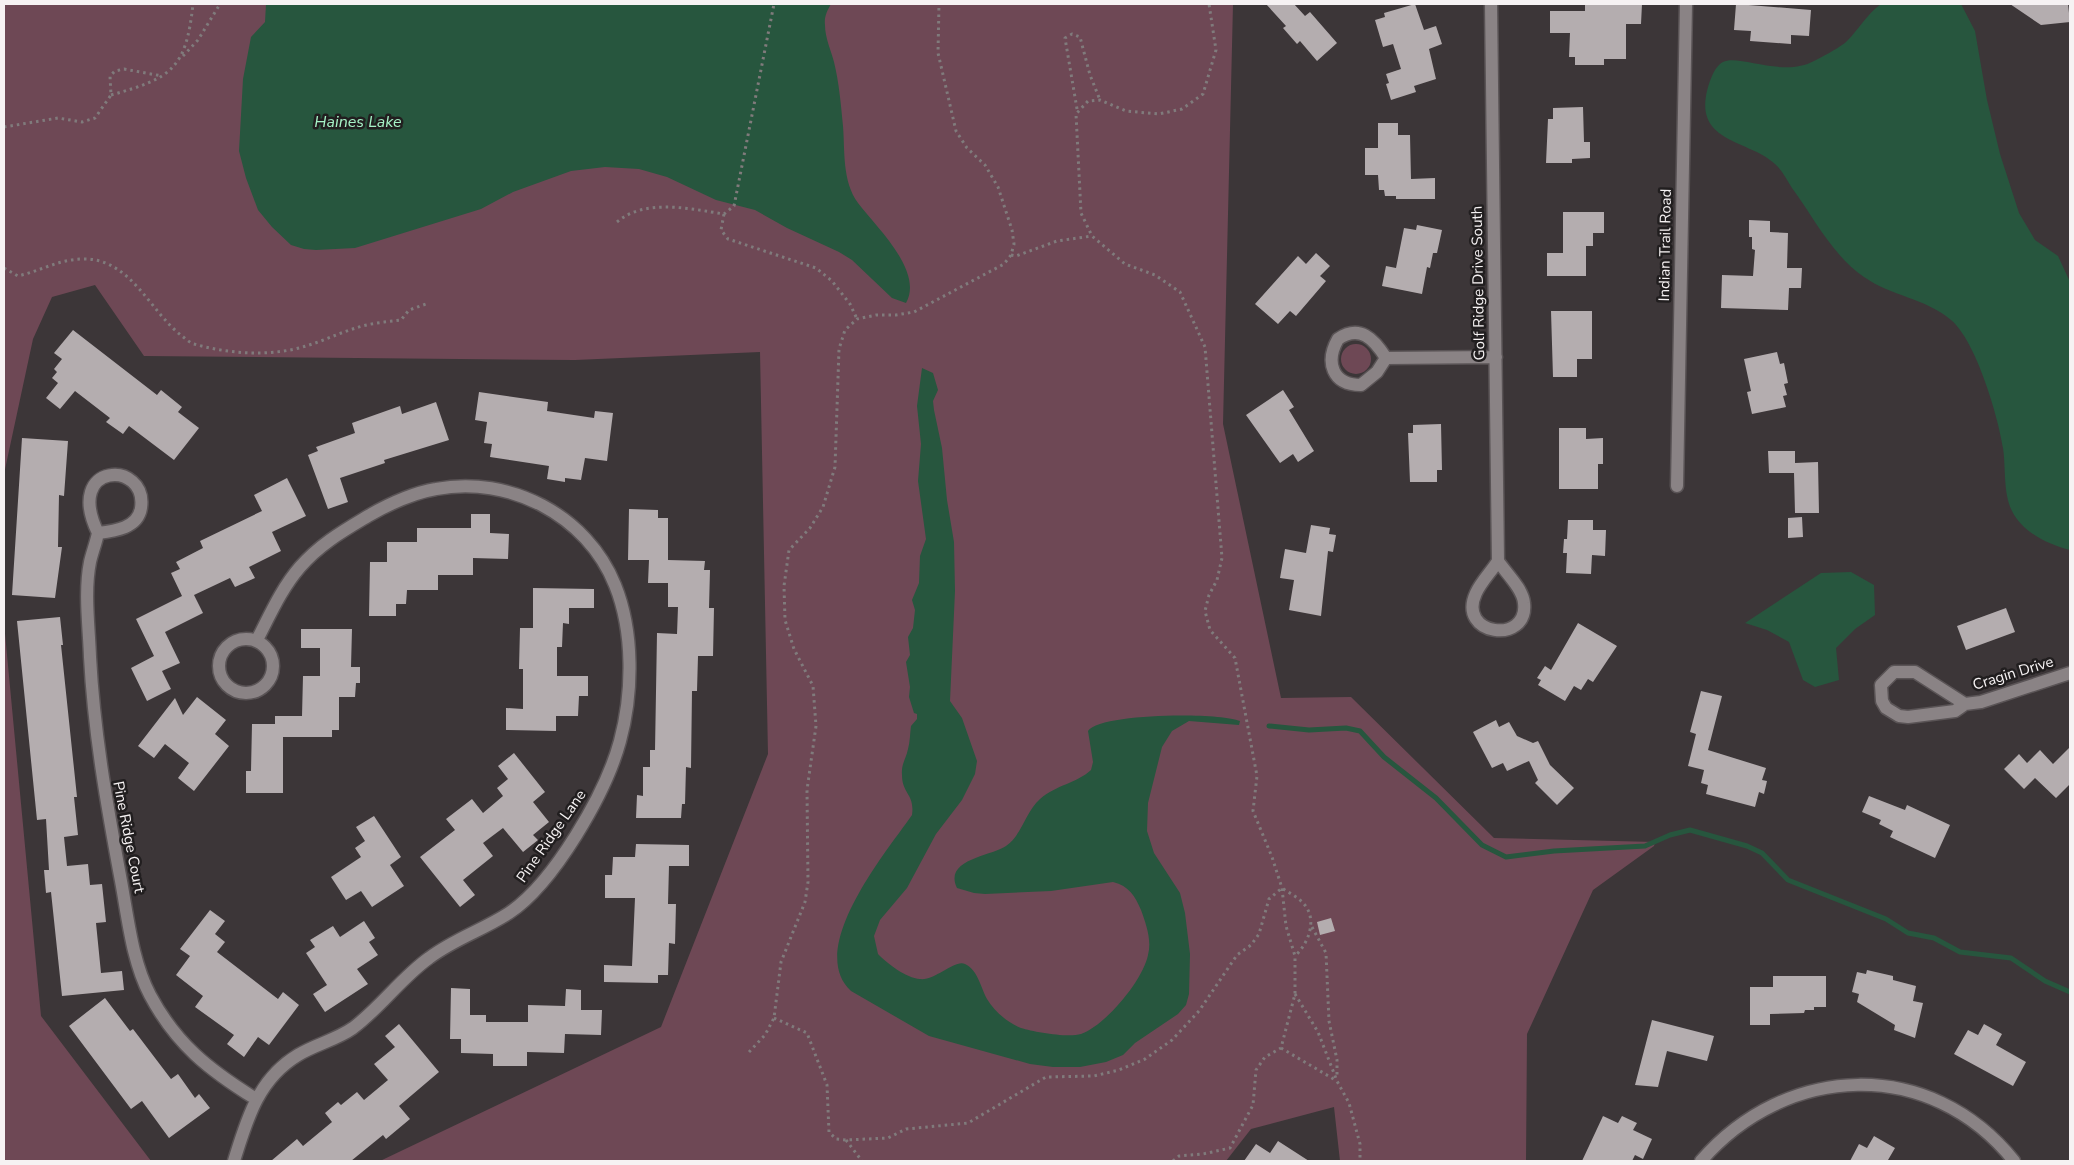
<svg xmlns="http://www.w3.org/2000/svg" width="2074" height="1165" font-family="'Nunito Sans',sans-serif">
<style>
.green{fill:#6e4855}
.water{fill:#27563e}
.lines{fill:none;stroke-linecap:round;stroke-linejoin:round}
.stream{stroke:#27563e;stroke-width:5}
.building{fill:#b4adaf}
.minor-casing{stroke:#5a5456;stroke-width:15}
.path{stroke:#807b7c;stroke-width:3;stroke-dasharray:2.5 4;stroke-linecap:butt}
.minor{stroke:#8a8385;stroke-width:12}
.labels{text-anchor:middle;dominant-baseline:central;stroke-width:5;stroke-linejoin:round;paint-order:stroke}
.street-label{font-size:15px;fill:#f6f2f3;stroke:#211e1f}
.water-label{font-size:16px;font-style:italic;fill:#a6f3c7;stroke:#211e1f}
</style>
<rect width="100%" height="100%" fill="#3c3638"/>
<path class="green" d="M4,4H1233L1223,424L1281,698L1351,697L1494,838L1655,842L1654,846L1593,890L1527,1034L1526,1161H1340L1334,1107L1251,1129L1226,1161H380L661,1027L768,754L760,352L575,360L144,356L95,285L52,297L33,339L4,474Z
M1341 359a15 15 0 1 1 30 0a15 15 0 1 1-30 0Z
M4,623L41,1016L151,1161H4Z"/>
<path class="water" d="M266,4H831C827,11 824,17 825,25C825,38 831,50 834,62C839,82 841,105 843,126C845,151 842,181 858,203C876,227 924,271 906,303L892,298L852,260L839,252L787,228L755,210L716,200L667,177L639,169L605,167L571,171L513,192L481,209L355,248L316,250L304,249L291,245L272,227L258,210L246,178L239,151L243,79L251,37L265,22Z
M1881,4H1961L1975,31L1987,100L2000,154L2019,213L2035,240L2058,256L2070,282V550C2049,545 2022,532 2012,511C2003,493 2006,468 2003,448C1998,416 1976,341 1951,320C1925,298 1891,296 1864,277C1833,256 1814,218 1792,188C1787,180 1782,170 1775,164C1751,141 1698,143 1706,96C1708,86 1713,67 1723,62C1739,54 1783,78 1814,61C1822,57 1841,47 1847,41C1859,29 1867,14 1881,4Z
M922,368L933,373L938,390L933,401L934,410L942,448L947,500L954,542L955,591L950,701L962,718L977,761L975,774L962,800L936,834L907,888L880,920L874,936L878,954C888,964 906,978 920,979C935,981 955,959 965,964C978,970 981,988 987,999C994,1011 1008,1023 1021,1028C1034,1032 1068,1038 1081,1034C1106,1025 1143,980 1148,955C1152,940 1146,924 1141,910C1135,896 1129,886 1113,882L1051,891L985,894L974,893L957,888C943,859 992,856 1006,846C1022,835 1026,811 1040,799C1056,785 1077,783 1091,770L1093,762L1088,731C1100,713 1218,712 1240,721L1239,725L1189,721L1172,731L1162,747L1148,803L1147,831L1154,853L1180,893L1185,913L1190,954L1189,994L1186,1005L1178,1014L1135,1043L1123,1055L1106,1062L1080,1067H1053L1030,1064L929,1036L851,991C805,949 887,851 912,815C915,794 902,794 902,775C901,764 906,759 908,749C910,742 910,733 911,726L917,719V714L914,713L909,697L910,687L906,662L910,655L908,637L913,628L915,610L912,600L919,583L920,556L926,539L918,481L921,444L917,406Z
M1851,572L1874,585L1875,615L1855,629L1836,648L1839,680L1815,687L1803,680L1789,642L1767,630L1745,623L1821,573Z"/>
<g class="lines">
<path class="stream" d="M1269,726L1309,730L1346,728L1360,731L1384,757L1436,798L1482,845L1506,857L1554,851L1645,846L1670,835L1690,830L1747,846L1762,853L1788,880L1886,919L1908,933L1934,938L1960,952L2011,958L2045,981L2070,992"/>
</g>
<path class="building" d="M1266,4H1294L1305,16L1310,12L1337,43L1317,61L1300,41L1297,44L1283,28L1286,26Z
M1415,4L1424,30L1436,26L1442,44L1429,49L1436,79L1414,86L1416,92L1391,100L1386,84L1389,83L1386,74L1401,69L1393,44L1383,47L1375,20L1385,17L1384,13Z
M1592,4H1642L1641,24H1626V59H1604V65H1575V57H1569L1570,33H1550V11H1585V5Z
M1736,4L1811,10L1809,36L1791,35V44L1750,41L1751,31L1734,30Z
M2010,4H2068L2070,22L2041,25Z
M1583,107L1584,142H1590V158L1572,159V163H1546L1548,119H1553V108Z
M1378,123H1398V135H1410L1411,179L1435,178V199H1396V196H1385L1384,190H1379L1378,175H1365V148H1378Z
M1563,212H1604V233H1593V246H1586V276H1547V253H1563Z
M1749,220L1770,221V232L1788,233L1787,268H1802L1801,288H1789L1788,310L1721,308L1722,275L1753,276L1755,250L1752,249V237H1749Z
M1417,225L1442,230L1437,253H1433L1430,268L1427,267L1422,294L1382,286L1386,266L1396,268L1404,228L1416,230Z
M1316,253L1330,266L1320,276L1326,281L1296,316L1290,311L1278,324L1255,304L1298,256L1306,264Z
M1551,311H1592V359H1577V377H1553Z
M73,330L157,395L161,390L182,407L178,412L199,428L174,460L129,426L123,434L106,422L110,418L75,391L60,409L46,398L58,383L52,378L57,372L54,369L62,359L54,353Z
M1777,352L1780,364L1784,363L1788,383L1784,384L1787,395L1783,396L1786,407L1752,414L1747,392L1751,391L1744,359Z
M1283,390L1294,407L1289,410L1314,451L1298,462L1293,454L1280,463L1246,415Z
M479,392L548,402L547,411L594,418L595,411L613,413L607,461L585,458L581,480L565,478V482L547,479L549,466L490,457L492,444L484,443L487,422L475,420Z
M436,402L449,440L384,460L385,463L340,478L348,502L328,509L308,455L318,451L316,447L355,433L352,423L400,406L402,414Z
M1441,424L1442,470H1437V482H1410L1408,433H1413V425Z
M1559,428H1586V439L1603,438V464H1598V489H1559Z
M22,438L68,441L64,496L59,495L58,547H62L55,598L12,595Z
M1768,451H1795V463L1818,462L1819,513H1795L1794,473H1769Z
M287,478L306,516L272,532L281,551L249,567L255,578L235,587L230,578L194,595L203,613L165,632L180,663L162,671L171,689L147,701L131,668L154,656L136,619L182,596L171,573L180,569L176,562L203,548L200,541L262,511L254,495Z
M629,509L658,510V518H668V560L705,561L704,570H710L709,608H714L713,656H698L697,691H692L691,768L686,767L685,804H682L681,818H636L637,795L643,796V767H650V750H655L657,633L677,634L678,607H668V583H648L649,560H628Z
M471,514H490V533L509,534L508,559L473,558V575H438V590H407L406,604H396V616H369L370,562H387V542H417V528H471Z
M1802,517L1803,537L1788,538V518Z
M1568,520H1593V530H1606L1605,556L1592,555L1591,574L1566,573L1567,553H1563L1564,539H1567Z
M1311,525L1330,528L1329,534L1336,535L1333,552L1328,551L1321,616L1289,610L1294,580L1280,578L1285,549L1306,553Z
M533,588L594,589V608H569V624L563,623L562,647H557V676H588V696H579L578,716H556V731L506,730V708L523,709V669H519L520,628H533Z
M2006,608L2015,632L1966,650L1957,626Z
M60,617L63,645H61L77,797H74L78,835L64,837L67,866L88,864L90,885L102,884L106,922L96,923L101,973L122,971L124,990L62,996L51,892L46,893L44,870H49L46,819L37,820L17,621Z
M1578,623L1617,646L1593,682L1588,679L1581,690L1574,686L1565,701L1538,685L1541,680L1537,678L1545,666L1551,670Z
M301,629H352L351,667H360V683H356L355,697H339V730H332V737H283V793H246V771H251L252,724H275V716H302L303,676H320V648H301Z
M1701,691L1722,696L1708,750L1766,768L1762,780L1767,781L1764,794L1759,792L1755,807L1706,794L1708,785L1701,783L1704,770L1688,766L1696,734L1690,732Z
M197,697L226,720L215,734L229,746L194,791L178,778L189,763L165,744L154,758L138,746L175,698L183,715Z
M1496,720L1499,727L1509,722L1517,736L1533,743L1538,741L1550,765L1574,788L1557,805L1535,783L1538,780L1529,761L1507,771L1503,763L1492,768L1473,732Z
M2070,747V784L2056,798L2035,778L2024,789L2004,769L2019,754L2027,763L2040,750L2053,764Z
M514,753L545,792L533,802L549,822L533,835L538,840L523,852L503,828L483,843L493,856L463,880L475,895L460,907L420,857L455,830L446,819L472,799L483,813L503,796L497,788L508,779L498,766Z
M1869,796L1905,810L1907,805L1950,825L1935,858L1890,837L1893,831L1879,824L1881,820L1862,812Z
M374,816L401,857L390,865L404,886L372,907L361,891L346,900L331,877L361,857L355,848L365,841L356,827Z
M636,844L689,845V866H669L668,904H676L675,944L669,943L668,975H658V983L604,982V965L632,966L635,898H605V875H612L613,857H635Z
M210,910L225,921L215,934L225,942L217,952L278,999L283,992L299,1005L269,1045L258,1037L244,1057L227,1044L234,1035L195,1007L203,996L176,975L190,956L180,949Z
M1331,918L1335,931L1320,935L1317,922Z
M364,921L375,938L369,942L378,955L357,969L368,984L325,1012L313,994L327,985L306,953L315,947L310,940L333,926L340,937Z
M1867,970L1893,976V980L1916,986L1913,1001L1923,1003L1915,1038L1894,1030L1895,1025L1857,1002L1859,994L1852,992L1857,972L1866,974Z
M1773,976H1826V1007H1814V1010H1805L1804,1013L1770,1014V1025H1750V987H1773Z
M451,988L470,989V1015H486V1022H528V1005L565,1006L566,989L581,990V1010H602L601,1035L565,1034L564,1053L527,1052V1066H493V1054L461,1053V1039H450Z
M105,998L130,1031L133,1029L171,1079L178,1074L195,1098L199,1094L210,1108L169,1138L142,1101L131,1109L69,1026Z
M1652,1020L1714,1036L1707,1061L1667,1051L1658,1087L1635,1085Z
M399,1024L439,1072L399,1106L410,1119L386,1139L383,1135L351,1161H271L297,1139L303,1146L332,1122L325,1113L338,1102L341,1105L357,1092L364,1100L388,1080L374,1064L395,1047L385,1036Z
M1984,1024L2002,1034L1996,1045L2026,1062L2013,1086L1954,1054L1968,1030L1978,1035Z
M1603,1116L1618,1123L1622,1116L1637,1123L1633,1130L1652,1139L1643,1159L1635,1155L1632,1161H1582Z
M1874,1136L1895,1148L1888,1160L1890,1161H1850L1859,1144L1867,1148Z
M1278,1141L1309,1161H1244L1256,1144L1270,1153Z"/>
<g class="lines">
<g class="minor-casing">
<path id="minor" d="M1491,4L1498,561C1491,572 1481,582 1476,593C1456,636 1529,645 1524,603C1523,589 1506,573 1498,561
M1386,358L1377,372L1361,385C1332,385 1325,362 1338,339C1360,324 1374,339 1386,358L1496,357
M1677,486L1686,4
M98,533C63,461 148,460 141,508C138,528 115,531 98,533C96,543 92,553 90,562C84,592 89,627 90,657C94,733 107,806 121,881C128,918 132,961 150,995C176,1044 209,1070 256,1099
M219 666a27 27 0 1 1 54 0a27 27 0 1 1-54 0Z
M1965,704L1915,672H1894L1881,685L1882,701L1886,708L1899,716L1908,717L1955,711L1965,704L1981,702L2070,673
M234,1161C247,1119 258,1079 298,1055C316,1044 336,1040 353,1028C381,1007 401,978 429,958C454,939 483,930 509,913C554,883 606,793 620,741C633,693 634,632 615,585C587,515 509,475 436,489C412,493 389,504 368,516C343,531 320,544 300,567C281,589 270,615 257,640
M1701,1161C1786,1063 1930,1056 2014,1161"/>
</g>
<path class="path" d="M183,56L198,40L220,4
M111,95C172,78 186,69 193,4
M1077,109L1065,38L1072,34L1080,37L1090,75L1100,100
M4,127L58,118L82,122L95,118L111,95L110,76L115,71L124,69L162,76
M724,214L721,230L728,239L816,268L832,281L850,304L857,319
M617,222C645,198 691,209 724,214L734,206L774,4
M1011,255L1016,256L1057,241L1092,236
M4,268L18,276C40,271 60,259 83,259C131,258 150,312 182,336C186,339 190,343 194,344C229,354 271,357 306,346C323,341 339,333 356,328C370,323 386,322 401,320L409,310L426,304
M1312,927L1326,953L1329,1021L1337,1060V1078
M1295,994L1318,1032L1337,1081L1349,1103L1360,1144V1161
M774,1018L807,1033L827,1085L829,1132L836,1139L846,1140L888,1138L906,1129L968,1123L1046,1077L1094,1076L1119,1070L1145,1059L1172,1040L1199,1011L1237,955L1251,945L1259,934L1269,899L1282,888C1289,893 1298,897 1304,904C1318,920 1308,944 1295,956
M1281,1048L1337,1081
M749,1052L765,1035L774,1018L781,962L805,902L808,882L807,790L816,726L813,686L794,649L785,620L784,586L789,550L810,528L823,507L835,467L839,349L845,330L857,319L876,315H896L914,312L1004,264L1011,255L1014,244L1012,230L998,187L985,165L967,148L956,131L938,53L939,4
M846,1140L862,1161
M1173,1161L1179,1156L1203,1154L1230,1148L1253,1105L1256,1070L1265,1057L1281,1048L1295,994V956L1286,926L1282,888L1272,857L1253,811L1257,776L1235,658L1210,630L1205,611L1209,595L1217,580L1222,558L1205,347L1180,292L1155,275L1125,264L1092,236L1081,213L1076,114L1088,101L1100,100L1126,111L1159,114L1182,109L1203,94L1216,50L1209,4"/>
<use href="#minor" class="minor"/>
</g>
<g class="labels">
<g class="street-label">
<text transform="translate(1665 245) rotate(-89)">Indian Trail Road</text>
<text transform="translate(1478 283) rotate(-91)">Golf Ridge Drive South</text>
<text transform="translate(2013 673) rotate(-17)">Cragin Drive</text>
<text transform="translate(551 836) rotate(-55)">Pine Ridge Lane</text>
<text transform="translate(129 837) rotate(79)">Pine Ridge Court</text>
</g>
<g class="water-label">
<text x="358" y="122">Haines Lake</text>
</g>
</g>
<rect width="2074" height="1165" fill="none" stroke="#f6f2f3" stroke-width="10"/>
</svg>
